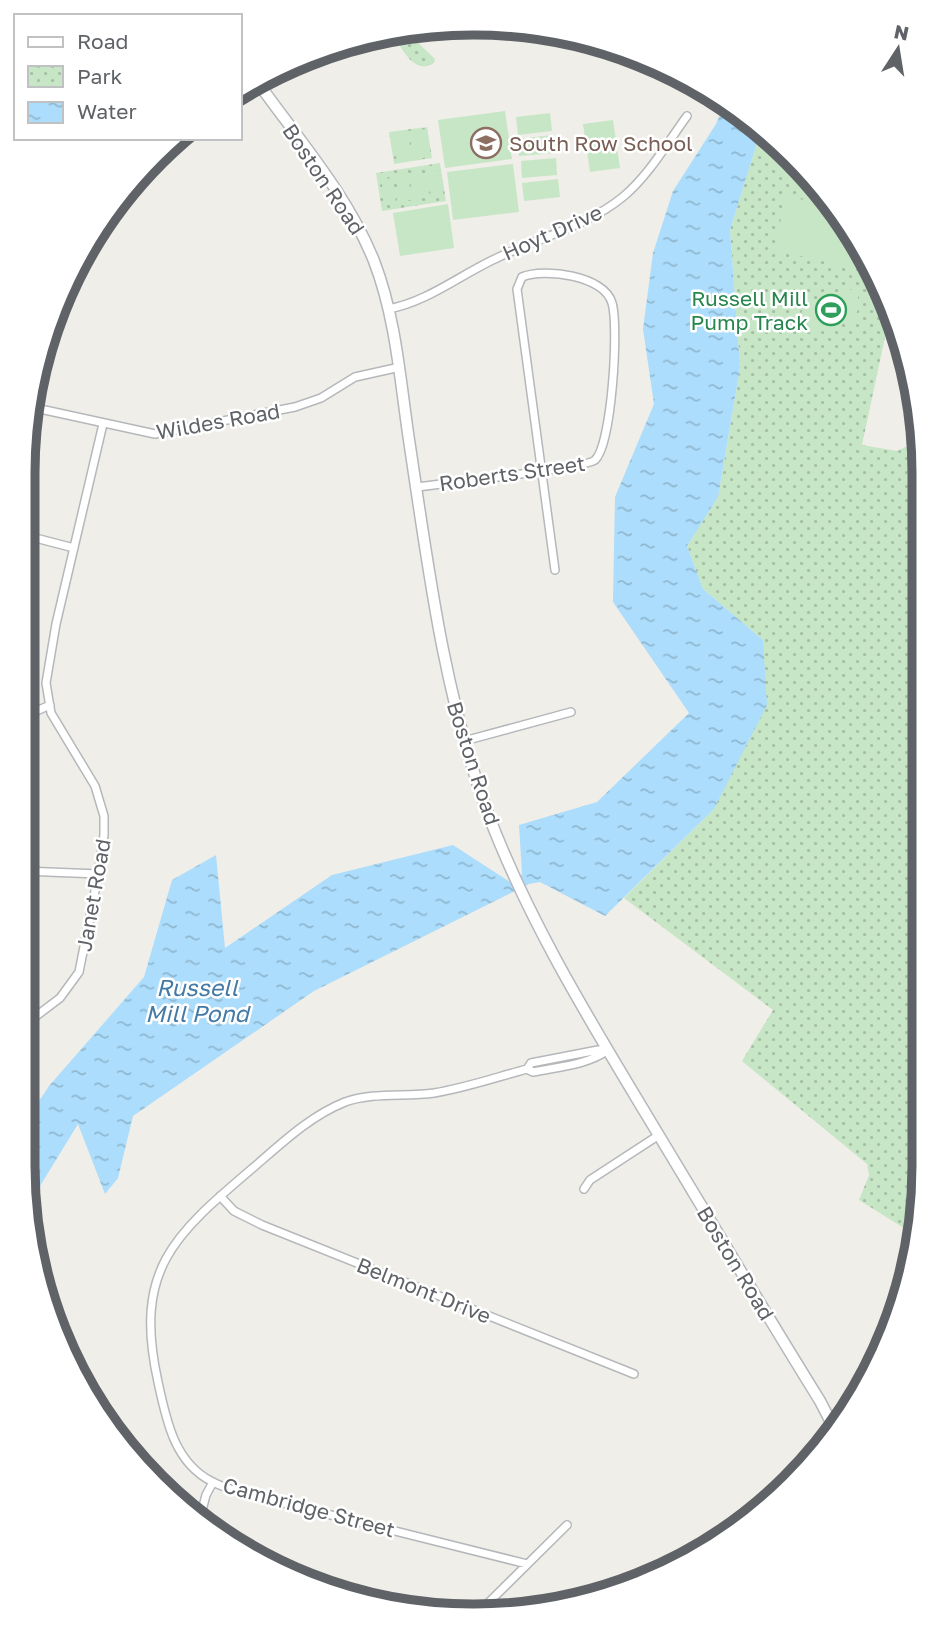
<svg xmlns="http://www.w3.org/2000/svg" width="947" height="1639" font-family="'Golos Text',sans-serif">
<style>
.park{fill:url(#park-dots)}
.garden{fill:#c7e6c6}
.water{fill:url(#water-ripples)}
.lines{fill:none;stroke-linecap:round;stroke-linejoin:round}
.minor-casing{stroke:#b5b8bb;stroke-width:10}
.secondary-casing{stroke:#b4b7bb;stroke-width:13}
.minor{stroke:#fff;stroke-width:7}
.secondary{stroke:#fff;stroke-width:10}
.labels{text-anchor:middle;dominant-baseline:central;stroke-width:5;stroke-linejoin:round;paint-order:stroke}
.education-label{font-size:21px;fill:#785e54;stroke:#fff;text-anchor:start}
.street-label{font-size:21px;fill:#5f6367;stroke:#fff}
.leisure-label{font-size:21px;fill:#27864d;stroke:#fff;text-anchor:end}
.water-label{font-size:23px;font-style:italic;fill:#457aa6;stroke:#fff}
.rim{fill:none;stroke:#5f6367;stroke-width:9}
</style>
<defs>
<pattern id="park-dots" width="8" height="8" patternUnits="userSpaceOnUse" patternTransform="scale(1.75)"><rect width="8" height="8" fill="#c7e6c6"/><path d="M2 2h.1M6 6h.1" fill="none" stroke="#a5bea5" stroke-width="1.8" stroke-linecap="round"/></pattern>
<pattern id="water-ripples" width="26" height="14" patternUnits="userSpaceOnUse" patternTransform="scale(1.75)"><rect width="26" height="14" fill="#acddfc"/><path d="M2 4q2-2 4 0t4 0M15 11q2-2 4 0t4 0" fill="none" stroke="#8fb7d0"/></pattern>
</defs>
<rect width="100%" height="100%" fill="#f0eee8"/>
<path class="park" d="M408,36L412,37L435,59L434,63C419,73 408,59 400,46Z
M427,127L432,158L394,164L389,132Z
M761,129L793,155L864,248L891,309L862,445L897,451L922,439L923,444V1195L915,1235L859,1200L869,1175L867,1164L742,1061L773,1010L624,898L714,809L763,640L703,589L687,546L718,497L740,368L730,230Z
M440,163L446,201L382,211L376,173Z"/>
<path class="garden" d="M505,111L512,159L445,168L438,120Z
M550,113L552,131L518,135L516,117Z
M613,120L620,168L590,172L583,124Z
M427,129L431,157L415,159L411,131Z
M408,131L412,160L397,162L392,134Z
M553,135L554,153L519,156L517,139Z
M556,158L557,175L522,178L521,161Z
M513,164L519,212L453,220L447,172Z
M439,170L442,195L431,197L427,172Z
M423,173L427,197L416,199L412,175Z
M408,175L412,200L400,201L396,177Z
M392,178L396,202L385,204L381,179Z
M558,179L560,197L524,201L522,183Z
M786,196L832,206C843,221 874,253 870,272L774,250Z
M448,204L454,248L400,256L393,213Z
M849,289L858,292V309L854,320L820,332H810L800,320L802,311L814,303Z"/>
<path class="water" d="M726,100L761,130L730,230L740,368L718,497L687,546L703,589L763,640L767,705L714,809L605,916L540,882L529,884L314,991L133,1116L118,1178L105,1194L78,1124L29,1204L23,1165V1125L49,1086L144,977L172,880L216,855L225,948L332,875L453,845L510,882L522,874L519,825L597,802L689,713L613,602L615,497L654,404L643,329L653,253L673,191L716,124Z"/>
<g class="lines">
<g class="minor-casing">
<path id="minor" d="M388,309C428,302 461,274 499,257C541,237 588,226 624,196C649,175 668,142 687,116
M31,407L155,434L295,407L321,398L355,377L400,367
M416,487C439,484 587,468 595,460C612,444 619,326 612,303C604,275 544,268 522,277L517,289L555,570
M24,535L74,548
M23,717L50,705
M464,741L571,712
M23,871L99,874
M23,1026L60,998L79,972L97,881L104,835V816L95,786L51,713L46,683L56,624L103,424
M527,1069L531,1063L598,1050H608
M584,1189L590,1180L659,1135
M220,1196L234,1211L262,1225L634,1374
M200,1518L206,1495L213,1482
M527,1564L251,1495C238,1491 223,1488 211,1481C174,1462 166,1419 158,1382C133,1269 174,1235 254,1167C282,1143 310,1116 345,1102C373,1092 405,1097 434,1093C465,1088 497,1077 527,1069L533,1072C557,1067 588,1065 608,1050
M475,1616L567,1525"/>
</g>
<g class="secondary-casing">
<path id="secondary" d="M259,84C299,140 348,196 374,261C396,318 400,380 409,440C428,565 443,691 487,811C527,918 587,1016 646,1114C704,1210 761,1306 820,1401L835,1430"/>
</g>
<use href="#minor" class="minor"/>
<use href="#secondary" class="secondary"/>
</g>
<defs>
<g id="school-ring" transform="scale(1.575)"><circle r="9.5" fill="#fff" stroke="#8d6e63" stroke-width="1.5"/><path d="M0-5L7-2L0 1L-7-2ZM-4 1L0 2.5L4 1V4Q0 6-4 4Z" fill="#8d6e63"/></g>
<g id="stadium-ring" transform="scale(1.575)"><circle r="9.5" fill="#fff" stroke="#2e9e5b" stroke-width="1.5"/><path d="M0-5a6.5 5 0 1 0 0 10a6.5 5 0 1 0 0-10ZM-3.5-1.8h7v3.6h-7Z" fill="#2e9e5b"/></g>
</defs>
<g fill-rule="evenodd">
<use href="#school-ring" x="486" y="143"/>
<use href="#stadium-ring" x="831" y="310"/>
</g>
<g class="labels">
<g class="education-label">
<text x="509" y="143">South Row School</text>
</g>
<g class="street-label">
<text transform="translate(324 179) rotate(56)">Boston Road</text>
<text transform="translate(552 232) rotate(-24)">Hoyt Drive</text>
<text transform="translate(218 421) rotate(-10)">Wildes Road</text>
<text transform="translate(512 473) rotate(-8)">Roberts Street</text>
<text transform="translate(474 763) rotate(72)">Boston Road</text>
<text transform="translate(93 895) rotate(-80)">Janet Road</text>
<text transform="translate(736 1263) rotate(59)">Boston Road</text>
<text transform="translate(424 1290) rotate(22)">Belmont Drive</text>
<text transform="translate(309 1507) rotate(15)">Cambridge Street</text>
</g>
<g class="leisure-label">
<text x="808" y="298">Russell Mill<tspan x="808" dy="24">Pump Track</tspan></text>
</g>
<g class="water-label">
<text x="197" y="987">Russell<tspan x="197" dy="26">Mill Pond</tspan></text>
</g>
</g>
<path d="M0 0H947V1639H0ZM473 35H474A438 438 0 0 1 912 473V1166A438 438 0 0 1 474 1604H473A438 438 0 0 1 35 1166V473A438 438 0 0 1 473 35Z" fill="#fff" fill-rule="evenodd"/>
<path class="rim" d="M473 35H474A438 438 0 0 1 912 473V1166A438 438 0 0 1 474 1604H473A438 438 0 0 1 35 1166V473A438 438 0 0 1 473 35Z"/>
<rect x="14" y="14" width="228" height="126" fill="#ffffff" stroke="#bfc1c2" stroke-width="2"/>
<rect x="28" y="37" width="35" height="10" fill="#ffffff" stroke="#bfc1c2" stroke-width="2"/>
<text x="77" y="49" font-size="21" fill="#5f6367">Road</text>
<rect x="28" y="66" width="35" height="21" fill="url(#park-dots)" stroke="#bfc1c2" stroke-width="2"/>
<text x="77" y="84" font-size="21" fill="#5f6367">Park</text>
<rect x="28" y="102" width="35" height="21" fill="url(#water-ripples)" stroke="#bfc1c2" stroke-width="2"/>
<text x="77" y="119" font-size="21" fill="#5f6367">Water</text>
<g transform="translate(898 49) rotate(12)" stroke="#ffffff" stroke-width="5" paint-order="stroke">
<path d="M0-5L12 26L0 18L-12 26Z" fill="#5f6367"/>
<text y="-10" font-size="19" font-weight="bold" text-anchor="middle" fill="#5f6367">N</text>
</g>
</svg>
